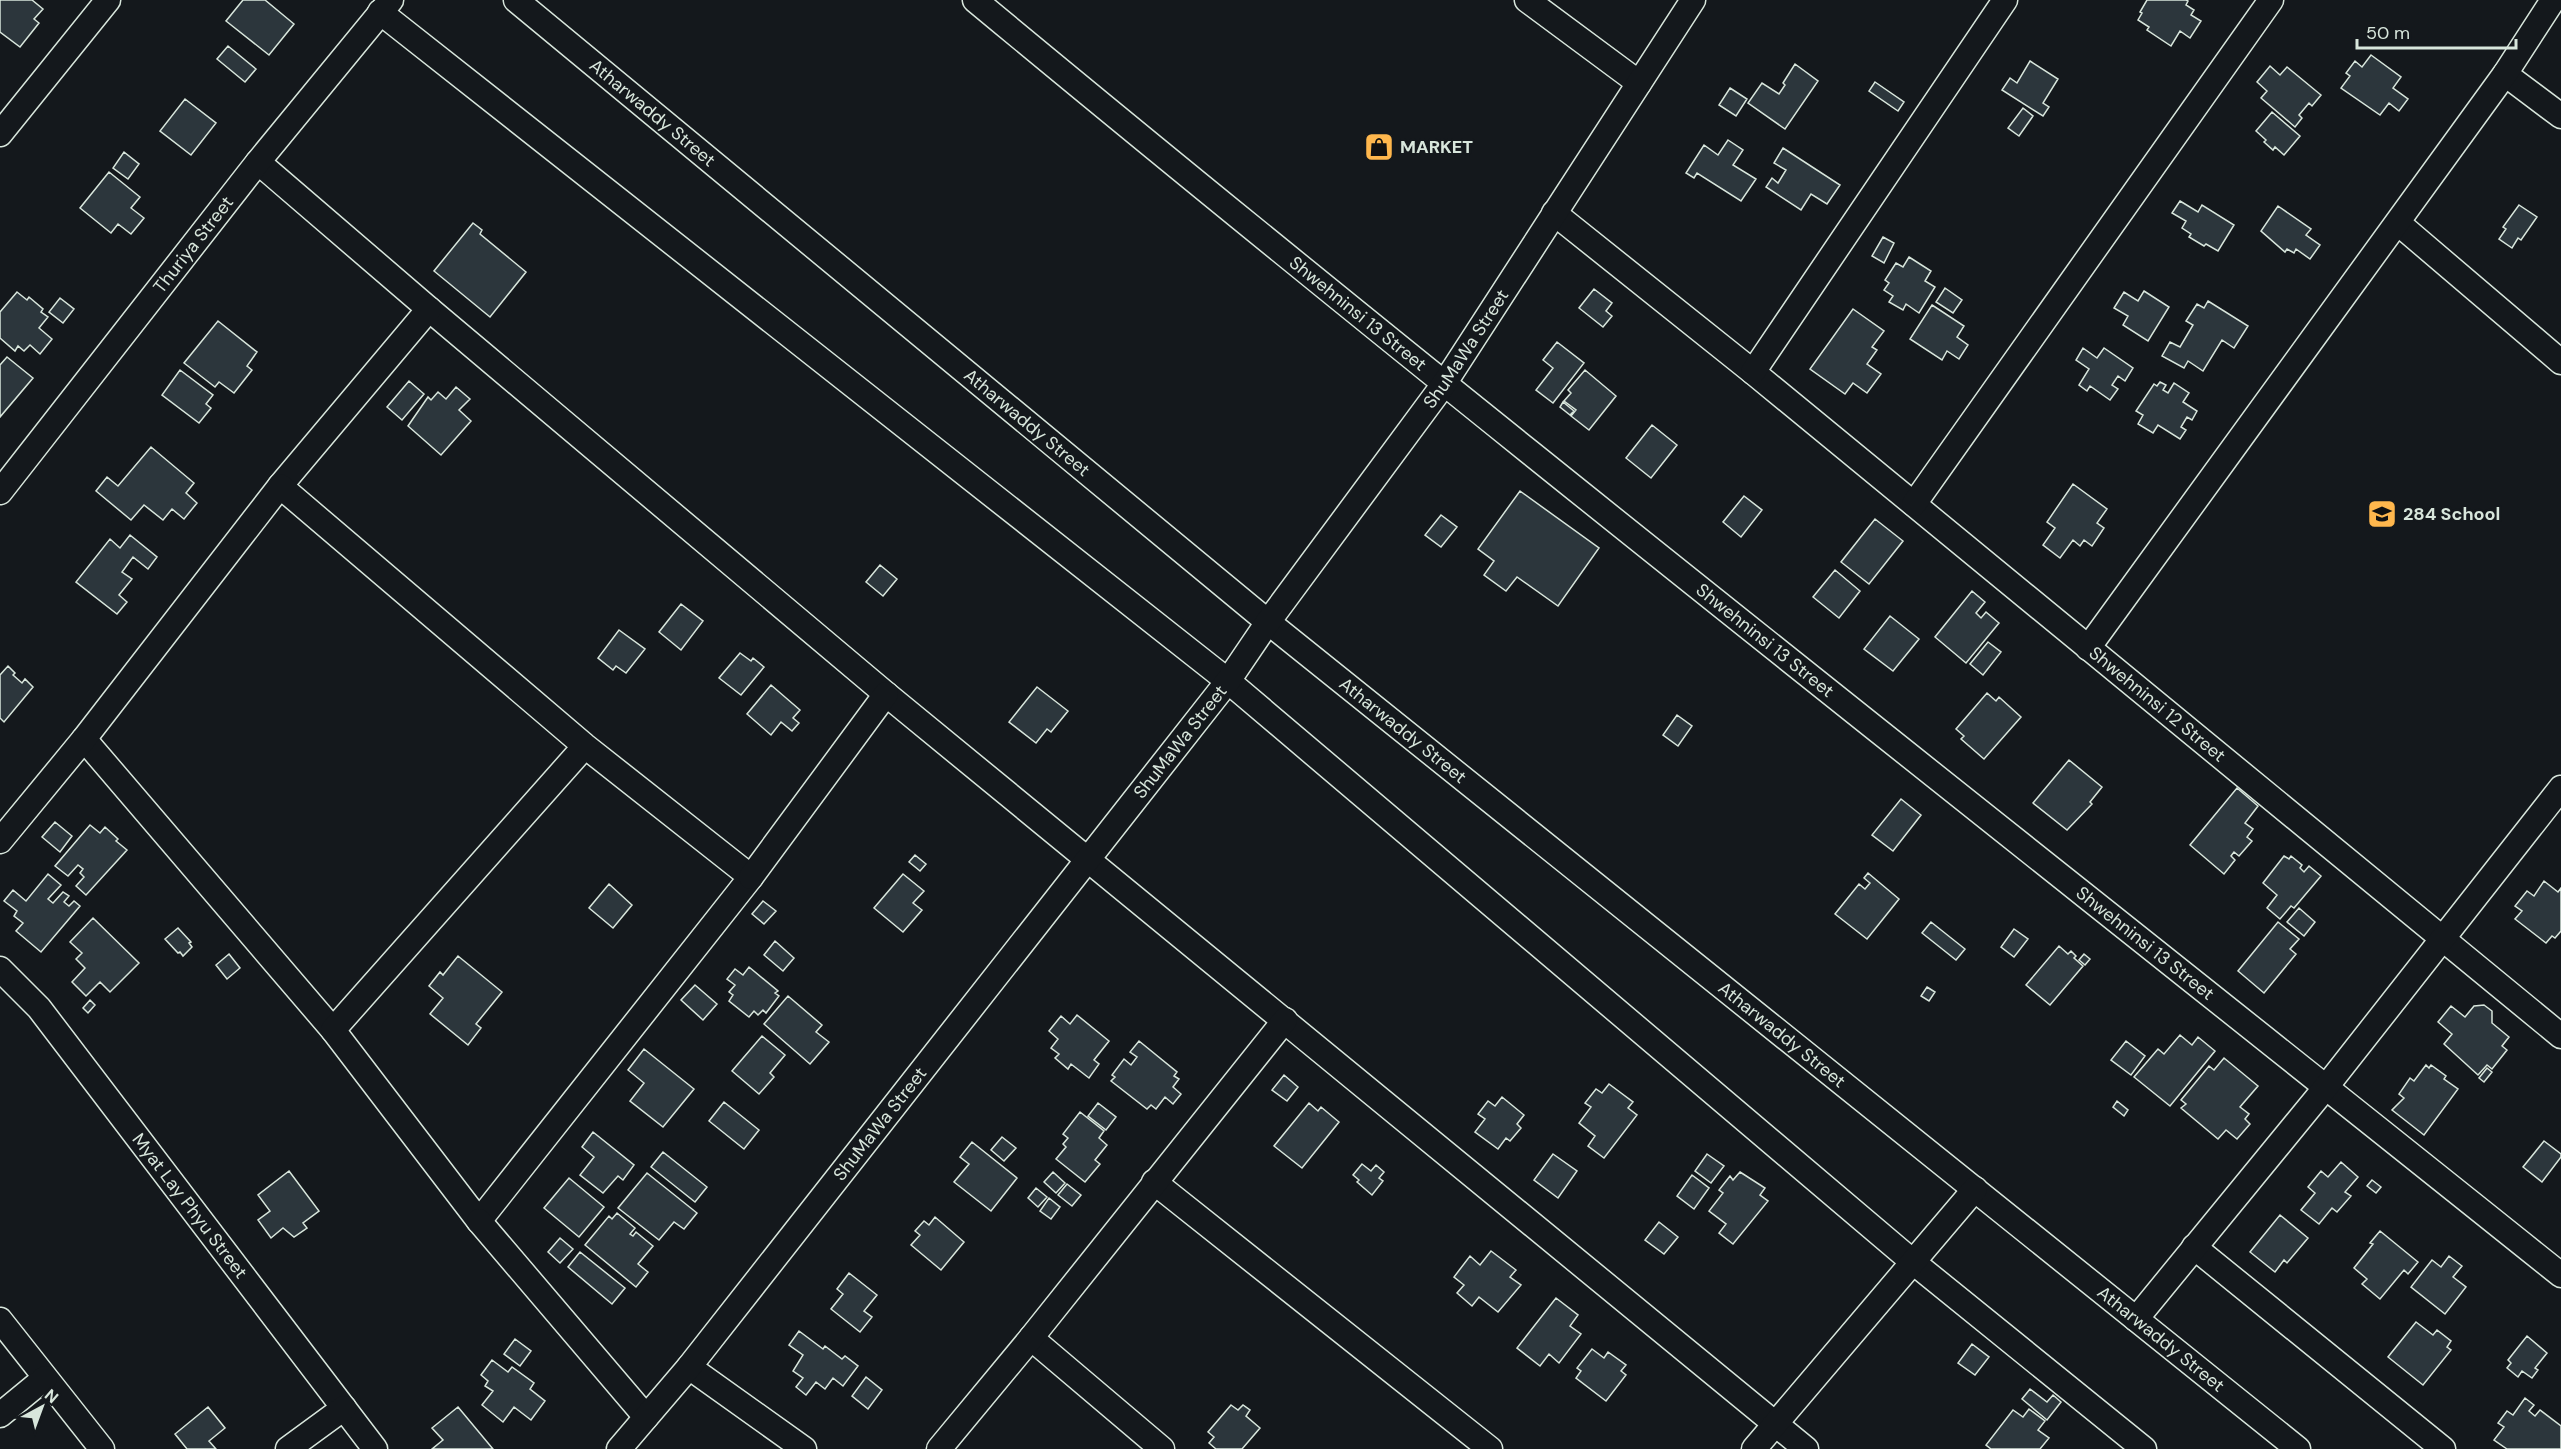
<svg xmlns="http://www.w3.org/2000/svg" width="2561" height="1449" font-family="'DM Sans',sans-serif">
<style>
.building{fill:#2c363c;stroke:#d8e6dc;stroke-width:1.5}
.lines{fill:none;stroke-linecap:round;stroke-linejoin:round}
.minor-casing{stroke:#d8e6dc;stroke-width:27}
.minor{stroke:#14181c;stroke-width:24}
.labels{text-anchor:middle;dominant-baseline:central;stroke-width:4.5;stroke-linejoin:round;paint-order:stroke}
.street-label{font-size:18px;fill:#d8e6dc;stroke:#14181c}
.poi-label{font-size:18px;font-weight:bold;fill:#d8e6dc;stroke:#14181c;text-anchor:start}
</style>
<rect width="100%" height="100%" fill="#14181c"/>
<path class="building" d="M0,0H32L43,9L34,19L39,23L20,47L0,32Z
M243,0H265L294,24L269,55L226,21Z
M2147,0H2186L2188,1L2186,5L2194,10L2191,15L2201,21L2190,38L2180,31L2171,46L2147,30L2149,27L2138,20L2142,13L2140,12Z
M228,46L256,69L245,82L217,59Z
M2371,55L2401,77L2393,88L2408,99L2399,111L2389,103L2380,115L2341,88L2350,76L2346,73L2355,61L2362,67Z
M2030,61L2058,79L2043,103L2049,107L2043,116L2002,90L2010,78L2017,83Z
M1795,64L1818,81L1785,129L1748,103L1762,83L1779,94L1785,85L1783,83Z
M2270,66L2280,75L2287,67L2321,95L2312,106L2309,103L2299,115L2302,118L2295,127L2261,98L2267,91L2257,82Z
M1875,82L1904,102L1898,111L1869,91Z
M1730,88L1747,99L1736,116L1719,105Z
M185,99L216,123L191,155L160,131Z
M2023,108L2033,116L2019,136L2008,128Z
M2272,112L2300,136L2284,155L2275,147L2273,150L2264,142L2266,140L2256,131Z
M1728,140L1743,150L1733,165L1756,179L1741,201L1697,173L1694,178L1686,173L1704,145L1718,155Z
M1783,148L1840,185L1827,204L1811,194L1801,210L1766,187L1772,178L1778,183L1786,170L1774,163Z
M124,152L139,164L128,179L113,168Z
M109,172L140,197L131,208L144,218L131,234L118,224L111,233L80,208Z
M2180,201L2198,212L2202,205L2234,225L2218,251L2206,244L2204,246L2189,237L2191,234L2182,228L2186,221L2172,213Z
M2519,205L2537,217L2521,240L2518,238L2512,248L2499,239L2506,229L2503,227Z
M2278,206L2311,229L2306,235L2320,245L2310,259L2296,249L2294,253L2287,249L2285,252L2261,231Z
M473,223L482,230L480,234L526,272L490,317L434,271Z
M1883,237L1894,243L1884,263L1872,256Z
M1909,257L1931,271L1925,281L1935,287L1919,313L1906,304L1903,310L1889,302L1893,296L1884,290L1889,283L1885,280L1896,263L1903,267Z
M1945,288L1962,300L1953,313L1936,302Z
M1594,289L1612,303L1606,311L1612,316L1603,327L1579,308Z
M2144,291L2169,307L2148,341L2123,325L2128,316L2114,308L2124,292L2138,301Z
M17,292L27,300L29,297L43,309L41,312L48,317L39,328L52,339L40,354L30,345L24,351L18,346L15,351L0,338V312Z
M60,298L74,309L63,323L49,312Z
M2208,301L2248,326L2234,348L2222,340L2203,371L2188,361L2184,368L2162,356L2170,342L2180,347L2193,325L2186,321L2197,304L2204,308Z
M1932,305L1964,326L1957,337L1968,345L1959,359L1947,351L1942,360L1910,339Z
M1853,309L1884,331L1872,347L1877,350L1867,364L1881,374L1867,393L1853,383L1845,394L1810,369Z
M218,321L257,352L247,366L252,370L234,393L219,382L215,387L184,363Z
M1557,342L1584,363L1553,403L1536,390L1553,368L1543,360Z
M2083,348L2097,358L2104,348L2133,368L2125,381L2118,376L2112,385L2118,389L2110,400L2090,386L2087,391L2079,385L2089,369L2076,360Z
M7,357L33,378L0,417V365Z
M180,370L213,395L206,404L211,408L199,423L162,395Z
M1585,370L1616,396L1589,430L1571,416L1576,410L1564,401L1571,393L1568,390Z
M409,381L424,394L402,420L387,407Z
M2160,382L2166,385L2163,390L2168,393L2174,383L2189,393L2183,402L2197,411L2192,420L2187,417L2181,427L2186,430L2180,439L2158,425L2153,433L2138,424L2143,415L2136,411L2154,384L2157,386Z
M456,387L470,399L459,410L471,421L441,455L408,426L428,397L431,400L438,392L446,399Z
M1563,402L1574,411L1570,415L1560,407Z
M1652,425L1677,445L1651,478L1626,458Z
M151,447L194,483L186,493L197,503L184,519L172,509L163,520L144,505L131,520L96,491L107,477L118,486Z
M2073,484L2107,509L2097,523L2104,528L2092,546L2084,540L2080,546L2073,540L2060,558L2043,545L2055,528L2047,522Z
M1520,491L1599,548L1558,606L1517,577L1506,591L1484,575L1494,561L1478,549Z
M1744,496L1762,510L1741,537L1723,522Z
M1441,515L1457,527L1441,547L1425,535Z
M1875,519L1903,541L1869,584L1841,562Z
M130,535L157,557L148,569L133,557L122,572L132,579L119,595L127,602L117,614L76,582L110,539L120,548Z
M880,565L897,579L883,596L866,582Z
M1835,570L1860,591L1839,618L1813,597Z
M1972,591L1985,602L1976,613L1981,618L1986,612L1999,623L1966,663L1935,637Z
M681,604L703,621L681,650L659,632Z
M1890,616L1919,639L1893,671L1864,649Z
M619,630L645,649L626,673L616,666L613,670L598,658Z
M1988,642L2001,652L1983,675L1970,664Z
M740,653L751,661L753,658L764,667L741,695L719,678Z
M8,666L15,673L13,675L22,683L25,679L33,687L4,722L0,718V675Z
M771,685L800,710L793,718L799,723L792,731L781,722L771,735L747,714Z
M1037,687L1068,711L1051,732L1047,729L1036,743L1009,722Z
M1987,693L1996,701L1999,697L2021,717L1984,759L1961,739L1964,736L1956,729Z
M1677,715L1692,726L1678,746L1663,735Z
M2069,760L2102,787L2090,802L2092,804L2067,830L2033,803Z
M2237,788L2258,806L2245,823L2253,829L2247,837L2252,841L2239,856L2234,852L2231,856L2235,860L2224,874L2190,845Z
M1901,799L1921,815L1893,851L1872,835Z
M55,822L72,836L60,852L42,837Z
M90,825L100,833L105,827L118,839L116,841L127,850L86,895L76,886L84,877L80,873L83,869L78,865L68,876L55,866Z
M915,855L926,864L920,871L909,862Z
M2284,856L2289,859L2291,856L2302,865L2300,868L2304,872L2309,866L2321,876L2294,908L2291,906L2280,919L2267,908L2277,895L2263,883Z
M1868,873L1899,899L1867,939L1835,914L1859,884L1865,889L1870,883L1864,878Z
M48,874L61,885L48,899L53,903L63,892L69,896L64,902L69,906L74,901L80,906L41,952L16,931L23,923L14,916L17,911L4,901L13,890L26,901Z
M903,874L924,891L913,903L922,910L903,932L874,908Z
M2544,881L2558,892L2561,888V931L2555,938L2552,936L2546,943L2515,919L2522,911L2515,906L2527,891L2534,896Z
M609,884L632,905L613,928L589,908Z
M763,901L776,911L764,924L752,914Z
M2299,908L2315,922L2304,936L2287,922Z
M93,918L139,963L110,992L100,982L86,996L72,982L85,968L76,959L82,953L70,942Z
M1931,922L1965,949L1956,960L1922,933Z
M2278,922L2299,939L2290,949L2296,954L2264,993L2238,971Z
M178,928L191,942L189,943L192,947L183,956L180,952L178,953L165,939Z
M2014,929L2028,939L2014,957L2001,947Z
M775,941L794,958L783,971L764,955Z
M2059,946L2068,954L2071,951L2076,956L2074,958L2083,966L2050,1005L2026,985Z
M229,954L240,968L227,979L216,965Z
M2084,954L2090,959L2085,965L2079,960Z
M458,956L502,992L476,1024L481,1028L468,1045L430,1014L443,998L429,986L440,972L443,975Z
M749,967L778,991L775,993L779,996L766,1013L763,1010L758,1015L754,1011L749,1017L729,1001L733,995L729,992L735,985L727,979L735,969L743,975Z
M695,985L717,1004L703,1020L681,1000Z
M1927,987L1935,992L1929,1001L1921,996Z
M788,996L822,1025L816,1032L829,1042L810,1064L764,1024Z
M90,1000L95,1005L88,1013L83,1008Z
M2484,1005L2492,1011V1023L2509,1037L2502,1046L2507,1050L2492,1069L2487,1065L2478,1075L2444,1044L2452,1034L2438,1022L2451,1006L2465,1017L2474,1006Z
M1077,1015L1109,1041L1094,1060L1099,1064L1089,1078L1071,1064L1068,1069L1055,1058L1059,1054L1051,1048L1058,1039L1049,1031L1061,1016L1070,1024Z
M2180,1035L2192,1045L2198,1037L2215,1051L2170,1106L2134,1077L2158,1049L2164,1054Z
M762,1036L785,1055L770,1073L774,1077L759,1094L732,1071Z
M1139,1041L1177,1072L1174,1076L1179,1079L1173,1087L1181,1094L1173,1104L1165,1097L1156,1109L1151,1105L1147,1109L1111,1081L1115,1077L1112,1075L1124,1059L1131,1065L1137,1057L1130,1052Z
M2126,1041L2145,1056L2131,1075L2111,1060Z
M644,1049L694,1089L663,1127L630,1101L644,1083L628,1070Z
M2224,1058L2258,1086L2240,1107L2249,1114L2245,1119L2250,1124L2237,1139L2226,1130L2218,1139L2181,1108L2186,1104L2181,1100L2209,1066L2214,1070Z
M2426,1065L2429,1068L2431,1065L2446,1076L2444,1079L2458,1089L2424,1135L2392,1110L2404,1098L2399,1094L2410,1078L2414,1081Z
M2487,1068L2492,1072L2484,1082L2479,1078Z
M1284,1075L1298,1087L1287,1101L1272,1090Z
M1609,1084L1633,1102L1628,1108L1637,1115L1604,1158L1588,1146L1595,1136L1579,1123L1591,1107L1585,1103L1596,1089L1602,1093Z
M1502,1097L1524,1115L1517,1124L1521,1128L1510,1141L1506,1138L1498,1149L1475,1132L1485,1119L1478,1114L1488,1101L1495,1106Z
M2117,1101L2128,1110L2124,1116L2113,1107Z
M724,1102L759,1130L744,1149L709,1121Z
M1098,1103L1116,1117L1106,1130L1088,1116Z
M1309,1103L1318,1111L1321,1107L1339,1122L1302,1168L1274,1146Z
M1080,1112L1104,1131L1099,1138L1107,1145L1095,1160L1100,1164L1085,1182L1056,1159L1066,1147L1063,1144L1068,1138L1063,1134Z
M593,1132L634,1165L623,1180L618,1176L603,1193L580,1175L594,1157L582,1147Z
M1002,1137L1016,1148L1004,1161L991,1150Z
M2544,1141L2561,1154V1157L2542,1182L2523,1167Z
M972,1142L1017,1178L991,1211L954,1182L969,1164L960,1157Z
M663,1152L707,1187L695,1202L651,1167Z
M1553,1154L1577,1171L1558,1198L1534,1180Z
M1707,1154L1724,1166L1711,1183L1695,1171Z
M2341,1162L2358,1177L2345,1192L2351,1196L2337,1212L2332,1208L2319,1224L2301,1210L2315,1193L2308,1187L2321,1171L2328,1177Z
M1362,1164L1371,1171L1376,1165L1384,1172L1379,1178L1383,1181L1372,1195L1357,1182L1359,1180L1353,1175Z
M289,1171L319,1211L303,1223L307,1228L294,1237L283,1228L271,1238L258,1220L270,1211L258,1195Z
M1053,1172L1065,1183L1056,1193L1044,1182Z
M1740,1172L1765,1188L1760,1195L1768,1201L1733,1244L1719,1233L1726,1224L1709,1211L1723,1193L1719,1190L1730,1176L1733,1180Z
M647,1173L697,1213L684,1229L674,1222L659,1240L618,1208Z
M1692,1175L1709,1188L1694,1209L1677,1196Z
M569,1178L604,1207L579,1237L544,1208Z
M2372,1180L2381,1187L2376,1193L2367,1186Z
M1067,1184L1081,1195L1072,1206L1058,1195Z
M1036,1188L1047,1197L1038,1207L1028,1198Z
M1049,1198L1060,1207L1051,1219L1040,1211Z
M617,1213L635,1228L630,1234L633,1236L636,1232L653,1246L638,1264L648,1272L636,1287L585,1245L609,1216L612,1219Z
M2280,1215L2308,1238L2287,1263L2284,1260L2275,1272L2250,1252Z
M935,1217L964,1242L941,1270L911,1245L920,1235L915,1231L924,1221L929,1225Z
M1659,1222L1678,1237L1664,1254L1645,1240Z
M2380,1231L2418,1262L2408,1274L2404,1270L2380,1299L2362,1284L2367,1279L2354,1268L2373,1244L2370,1243Z
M560,1238L573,1249L560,1263L548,1252Z
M1491,1251L1516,1270L1510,1277L1521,1285L1498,1312L1479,1297L1472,1306L1457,1293L1464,1285L1454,1277L1470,1256L1480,1265Z
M580,1252L625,1288L612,1304L568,1267Z
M2449,1256L2462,1266L2453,1277L2466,1287L2445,1314L2411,1287L2432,1260L2441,1267Z
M849,1273L877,1295L864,1311L872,1317L860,1332L831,1309L843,1294L837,1289Z
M1556,1298L1578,1315L1570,1326L1581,1334L1559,1363L1549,1354L1540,1366L1517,1348Z
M2416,1322L2433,1335L2437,1330L2451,1341L2447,1347L2451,1350L2423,1385L2388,1357Z
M799,1331L823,1349L825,1346L842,1359L845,1356L858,1366L843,1386L833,1378L825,1389L816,1382L806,1395L796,1387L803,1378L793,1371L803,1355L789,1345Z
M2527,1336L2547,1353L2535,1368L2538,1370L2532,1378L2522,1371L2518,1377L2507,1368L2511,1363L2508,1360Z
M515,1339L531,1351L520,1366L504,1354Z
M1972,1344L1989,1357L1975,1375L1958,1363Z
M1592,1349L1604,1358L1608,1352L1626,1365L1621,1371L1626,1375L1606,1401L1576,1378L1581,1371L1577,1368Z
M492,1360L508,1372L512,1367L534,1383L530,1389L545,1401L531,1420L514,1407L503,1422L482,1405L493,1391L485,1386L488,1381L481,1375Z
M866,1377L882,1390L868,1409L852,1396Z
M2030,1389L2047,1402L2053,1395L2061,1402L2047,1420L2022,1399Z
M2525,1398L2534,1405L2529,1411L2535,1416L2540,1410L2561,1426V1449H2507L2494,1440L2504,1427L2498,1423L2507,1411L2513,1415Z
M1231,1405L1238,1410L1243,1405L1250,1410L1246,1416L1260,1428L1242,1449H1216L1209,1443L1214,1437L1208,1432Z
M208,1407L225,1428L209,1441L216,1449H187L175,1434Z
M458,1407L493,1449H432L443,1440L432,1428Z
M2029,1409L2045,1421L2038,1430L2049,1438L2040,1449H1991L1986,1445L2013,1410L2023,1417Z"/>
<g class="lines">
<g class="minor-casing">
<g id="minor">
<path id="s1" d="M516,0L1268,622L2298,1449"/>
<path id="s2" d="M975,0C1497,433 2032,851 2561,1275"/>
<path d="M1527,0L1639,83"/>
<path d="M380,12L1228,681L1913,1262L2144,1449"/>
<path d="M2505,74L2561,116"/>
<path d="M0,134L108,0"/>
<path d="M258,162L429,309L886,694L1806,1449"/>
<path id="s3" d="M1554,213L1753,372L2561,1036"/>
<path d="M2398,223L2561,362"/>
<path d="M1753,372L2005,0"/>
<path d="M280,486L429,309"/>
<path id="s4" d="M0,492L258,162L391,0"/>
<path d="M1914,504L2271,0"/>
<path d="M2088,648L2505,74L2553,0"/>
<path d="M84,739L333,1030"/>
<path d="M0,841L84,739L280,486L585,746L751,877L479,1221L333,1030L585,746"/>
<path d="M751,877L886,694"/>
<path id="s5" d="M0,969L39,1008L375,1449"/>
<path d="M1154,1182L1490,1449"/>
<path d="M479,1221L646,1417"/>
<path d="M2194,1247L2443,1449"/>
<path d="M2136,1319L2326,1087L2561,788"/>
<path d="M0,1320L102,1449"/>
<path d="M1031,1338L1162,1449"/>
<path d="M689,1367L804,1449"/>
<path d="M0,1415L45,1378"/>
<path d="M288,1449L344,1408"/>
<path id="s6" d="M619,1449L689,1367L1228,681L1268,622L1444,384L1693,0"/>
<path d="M939,1449L1031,1338L1285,1020"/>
<path d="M1754,1449L1975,1189"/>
</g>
</g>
<use href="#minor" class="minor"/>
</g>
<defs>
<g id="shop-square" transform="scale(1.5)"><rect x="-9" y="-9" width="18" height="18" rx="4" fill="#ffb74d" stroke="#14181c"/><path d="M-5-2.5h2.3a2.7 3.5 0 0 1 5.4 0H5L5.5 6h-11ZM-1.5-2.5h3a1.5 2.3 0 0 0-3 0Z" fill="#111"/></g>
<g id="school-square" transform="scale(1.5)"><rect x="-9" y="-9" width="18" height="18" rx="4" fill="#ffb74d" stroke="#14181c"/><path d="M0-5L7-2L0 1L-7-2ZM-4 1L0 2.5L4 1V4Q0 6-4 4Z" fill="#111"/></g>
</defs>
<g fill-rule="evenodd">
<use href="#shop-square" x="1379" y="147"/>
<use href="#school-square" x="2382" y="514"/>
</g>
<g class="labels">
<g class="street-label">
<text stroke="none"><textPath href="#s1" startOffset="177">Atharwaddy Street</textPath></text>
<text stroke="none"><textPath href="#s4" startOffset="314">Thuriya Street</textPath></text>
<text stroke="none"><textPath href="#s2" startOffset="495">Shwehninsi 13 Street</textPath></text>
<text stroke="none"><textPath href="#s6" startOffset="1389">ShuMaWa Street</textPath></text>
<text stroke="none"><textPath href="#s1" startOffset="663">Atharwaddy Street</textPath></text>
<text stroke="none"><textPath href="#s2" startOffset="1017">Shwehninsi 13 Street</textPath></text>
<text stroke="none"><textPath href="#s3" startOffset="778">Shwehninsi 12 Street</textPath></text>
<text stroke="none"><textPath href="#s1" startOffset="1149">Atharwaddy Street</textPath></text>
<text stroke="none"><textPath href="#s6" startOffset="903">ShuMaWa Street</textPath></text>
<text stroke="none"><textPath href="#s2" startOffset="1503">Shwehninsi 13 Street</textPath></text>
<text stroke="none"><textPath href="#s1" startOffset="1635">Atharwaddy Street</textPath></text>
<text stroke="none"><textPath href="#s6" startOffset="417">ShuMaWa Street</textPath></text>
<text stroke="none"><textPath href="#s5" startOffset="304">Myat Lay Phyu Street</textPath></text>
<text stroke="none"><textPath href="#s1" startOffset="2121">Atharwaddy Street</textPath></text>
</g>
<g class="poi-label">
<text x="1400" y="147">MARKET</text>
<text x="2403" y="514">284 School</text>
</g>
</g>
<g transform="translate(42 1407) rotate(41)" stroke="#14181c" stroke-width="4.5" paint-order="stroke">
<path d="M0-4.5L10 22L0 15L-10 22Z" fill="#d8e6dc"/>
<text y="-9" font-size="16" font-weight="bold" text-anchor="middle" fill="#d8e6dc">N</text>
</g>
<path d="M2357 39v9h159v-9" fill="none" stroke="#d8e6dc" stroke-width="3"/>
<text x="2366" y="39" font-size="18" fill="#d8e6dc" stroke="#14181c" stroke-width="4.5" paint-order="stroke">50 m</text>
</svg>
